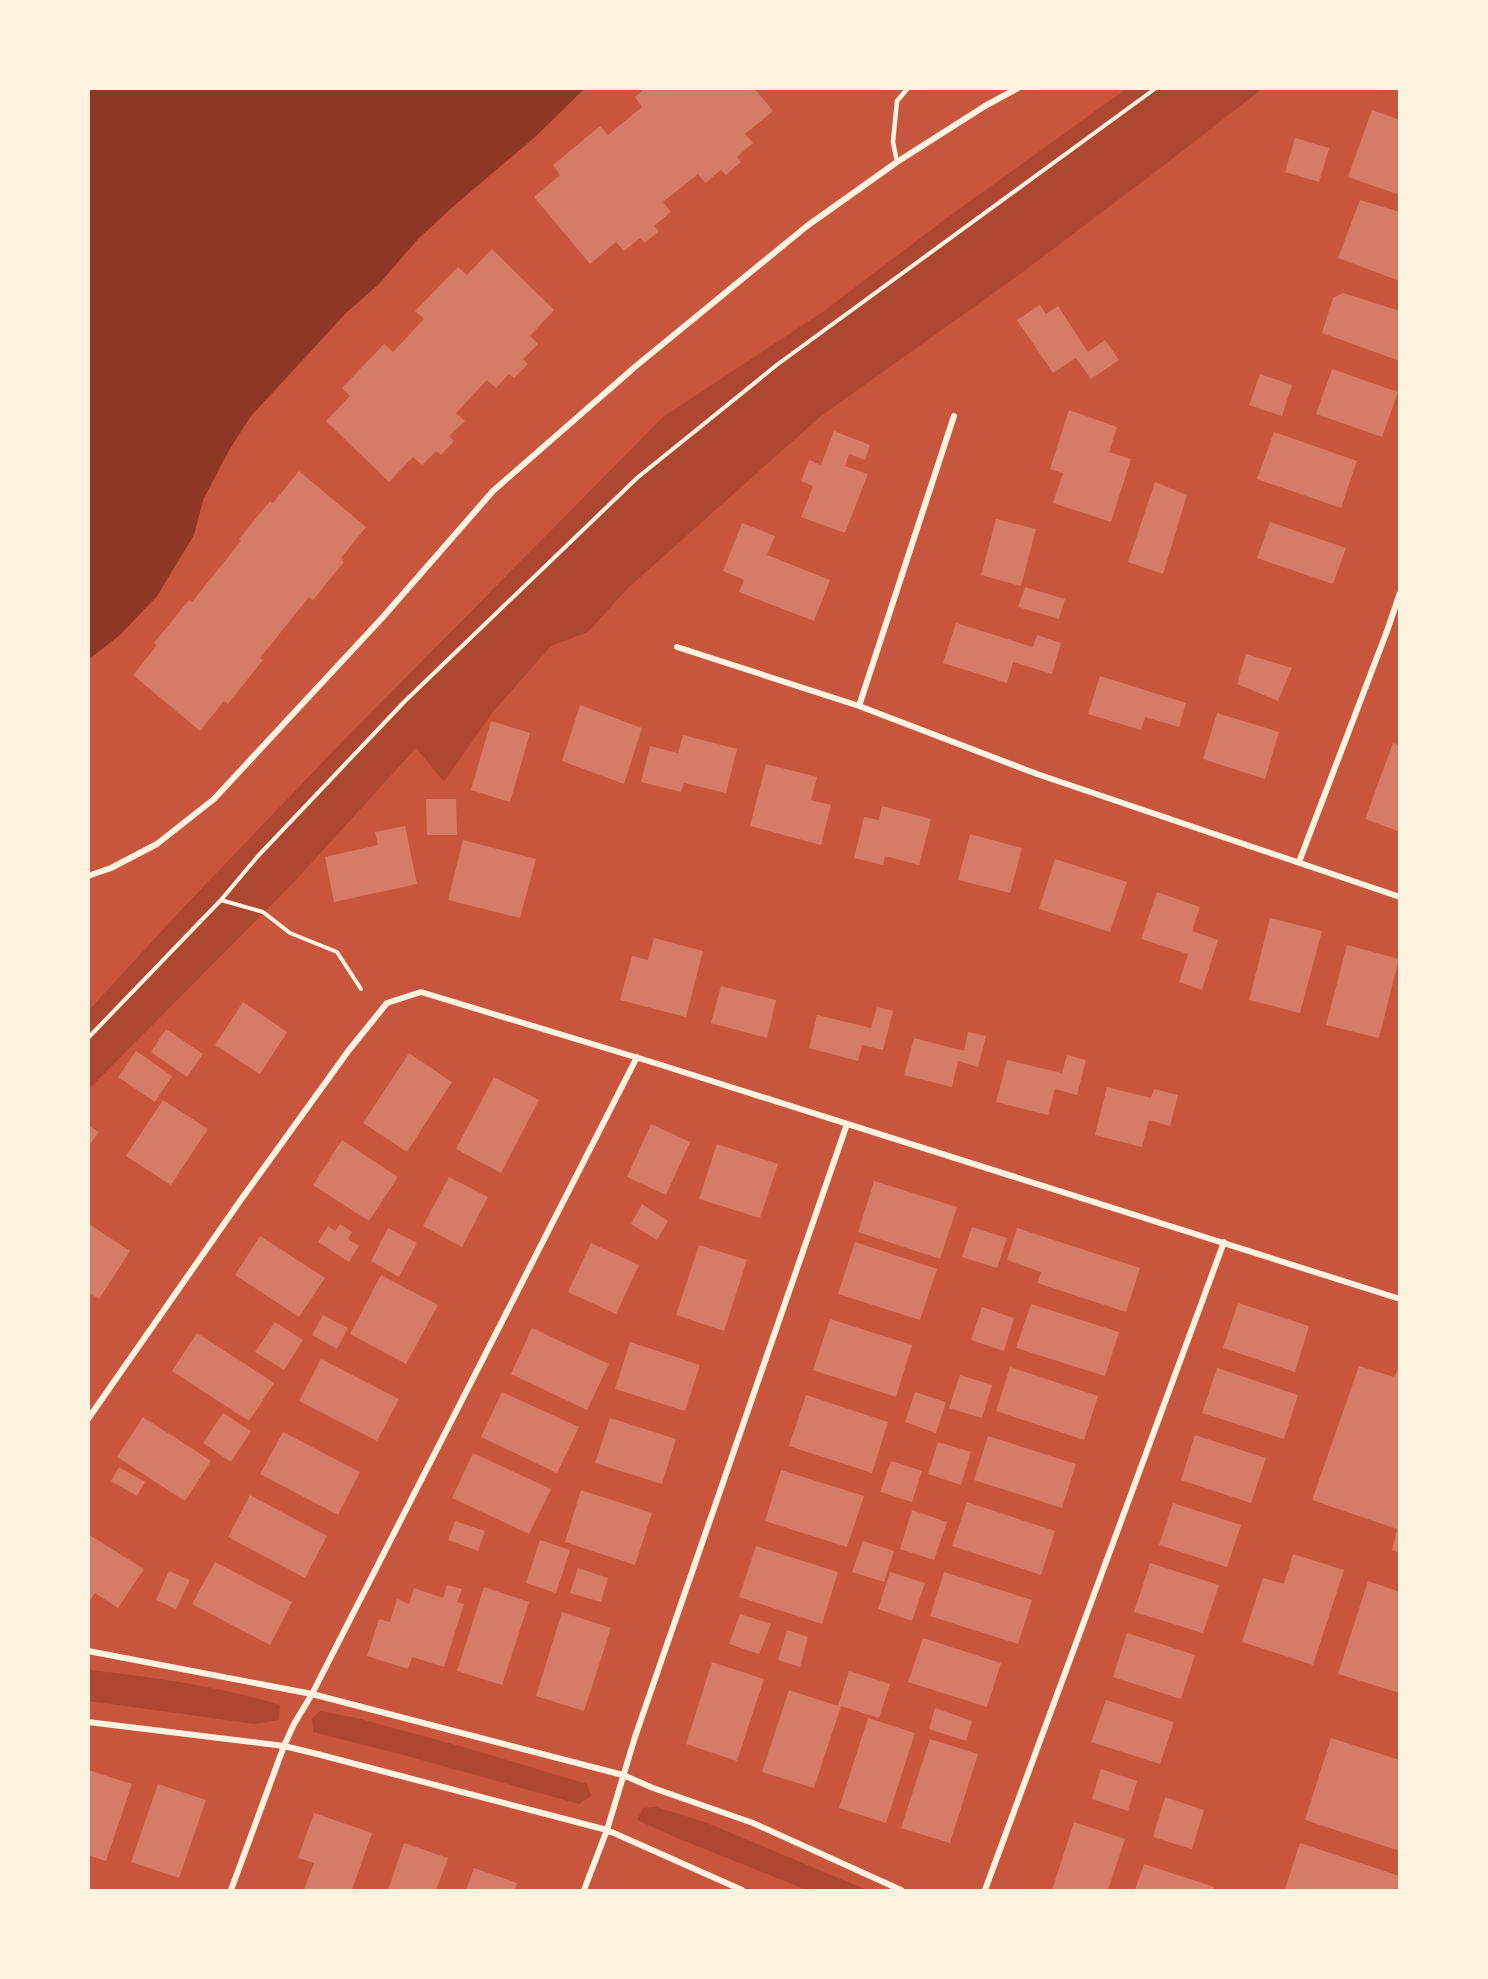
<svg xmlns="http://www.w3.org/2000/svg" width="1488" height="1979" font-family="'Titillium Web',sans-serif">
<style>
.green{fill:#ae4732}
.water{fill:#8f3625}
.building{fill:#d67c66}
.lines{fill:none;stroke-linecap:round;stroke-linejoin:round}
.path{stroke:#fff3e0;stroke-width:4}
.service{stroke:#fff3e0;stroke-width:4.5}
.minor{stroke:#fff3e0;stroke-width:6}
</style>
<rect width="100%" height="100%" fill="#c8553d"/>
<path class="green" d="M1126,89H1262L1150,176L1016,277L821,416L628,588L588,632L551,646L492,713L444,782L416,748L296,880L89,1089L88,1011L182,909L341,743L663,417L824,311L948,217Z
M89,1670C152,1677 218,1686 280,1705L279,1720L255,1724L89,1701Z
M320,1711L357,1718L467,1748L587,1784L591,1796L579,1804L407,1756L313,1732L312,1719Z
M656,1807L705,1822L867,1890H807L677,1838L637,1820L643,1808Z"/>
<path class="water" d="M89,88L584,89L535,137L456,204L418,239L379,284L346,313L251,416L228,452L203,500L194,535L157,596L120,635L89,659Z"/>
<path class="building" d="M645,88H754L773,111L745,134L753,143L737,157L741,162L726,175L721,170L705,183L698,174L663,202L671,212L654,226L659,231L644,243L640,238L624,251L616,242L590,264L534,197L560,175L553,165L600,126L608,135L642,107L635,97Z
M1372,110L1400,120V195L1348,177Z
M1295,138L1329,148L1319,182L1285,172Z
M1360,200L1400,212V281L1338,258Z
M492,249L554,310L530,336L538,344L523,359L528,364L514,378L509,374L496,388L487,380L456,413L465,421L449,436L454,441L441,455L436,451L422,465L413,457L389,482L326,421L350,396L342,388L384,344L393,352L424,319L415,311L458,267L467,275Z
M1343,293L1400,311V361L1322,333L1333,298Z
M1040,305L1046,314L1058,306L1088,352L1105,340L1119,360L1091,379L1076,358L1053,373L1017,320Z
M1332,369L1398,392L1382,437L1316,414Z
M1260,374L1292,385L1282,416L1249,405Z
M1069,410L1117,427L1109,452L1131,459L1111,522L1053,503L1063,473L1050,469Z
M834,431L870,445L865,460L849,454L845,466L868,474L845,533L801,517L813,486L801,481L809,460L821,465Z
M1274,432L1357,461L1341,508L1257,479Z
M299,471L366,527L341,558L344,562L313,600L309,597L260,658L263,660L228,704L224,701L200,731L133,675L157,645L154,643L189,600L192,602L241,541L239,539L270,501L273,503Z
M1155,482L1187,495L1163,574L1128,562Z
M996,519L1036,529L1021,586L981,575Z
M1270,522L1346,548L1333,584L1257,558Z
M742,523L775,536L767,555L830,580L814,621L739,592L744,580L723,571Z
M1025,587L1065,599L1059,619L1018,607Z
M956,623L1033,647L1037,635L1061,643L1052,674L1013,662L1007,683L943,663Z
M1246,654L1292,668L1278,701L1237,684Z
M1100,676L1186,703L1179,727L1145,717L1141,730L1088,714Z
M580,705L642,728L624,784L562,761Z
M1217,713L1279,732L1265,779L1203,759Z
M491,721L530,733L510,802L471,790Z
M683,735L737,749L726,793L684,783L681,792L641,782L650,746L678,753Z
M1393,743L1400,746V832L1365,819Z
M766,764L817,777L811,800L831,805L821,845L750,826Z
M426,799H456L457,835H427Z
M882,806L931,819L919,865L885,856L883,865L854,858L864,817L879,820Z
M405,826L417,884L334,902L325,857L378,845L375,832Z
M970,834L1022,848L1010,893L958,880Z
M463,840L536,859L520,918L448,900Z
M1055,859L1127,882L1110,932L1039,909Z
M1157,892L1200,907L1192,931L1218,940L1202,990L1179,982L1188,954L1141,939Z
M1270,918L1322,931L1300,1013L1249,1000Z
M654,938L703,951L686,1017L620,1000L632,956L648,960Z
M1347,945L1399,959L1379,1038L1326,1025Z
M721,986L776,1000L767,1038L711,1023Z
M243,1002L287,1032L260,1074L215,1045Z
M877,1007L893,1011L883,1050L862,1045L858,1061L809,1048L817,1015L871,1028Z
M166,1029L203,1054L187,1077L151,1052Z
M968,1032L986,1036L978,1067L958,1061L952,1087L904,1075L914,1038L964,1051Z
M136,1051L172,1076L155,1102L118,1077Z
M409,1053L452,1082L407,1152L363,1123Z
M1067,1055L1086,1060L1077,1095L1055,1089L1048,1115L996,1102L1007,1060L1062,1073Z
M494,1077L539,1100L501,1173L456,1149Z
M1107,1087L1151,1098L1154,1089L1178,1095L1170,1126L1149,1120L1142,1147L1095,1135Z
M163,1100L208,1129L171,1185L126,1156Z
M651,1124L690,1142L666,1195L627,1177Z
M88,1125L99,1132L88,1147Z
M342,1140L398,1177L369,1221L313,1185Z
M717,1144L778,1164L760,1218L699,1199Z
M449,1177L488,1197L462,1247L423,1226Z
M874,1181L957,1207L940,1259L858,1232Z
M642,1204L668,1221L657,1240L631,1224Z
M89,1224L130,1251L99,1299L88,1292Z
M340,1224L352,1232L348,1239L359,1246L349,1262L318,1242L328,1226L335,1231Z
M972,1227L1007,1238L997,1268L962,1257Z
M388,1228L417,1243L399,1277L371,1261Z
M1017,1228L1140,1268L1126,1312L1037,1283L1041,1272L1007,1260Z
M260,1236L325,1278L299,1317L235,1275Z
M855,1242L937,1269L920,1320L838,1294Z
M591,1243L639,1265L616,1314L568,1292Z
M699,1245L747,1260L724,1331L676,1315Z
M381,1275L438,1305L406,1364L350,1334Z
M1238,1303L1309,1326L1295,1372L1223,1348Z
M1031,1304L1119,1332L1105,1376L1016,1348Z
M982,1307L1014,1318L1004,1351L971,1340Z
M323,1315L348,1328L337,1349L312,1335Z
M830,1319L912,1345L896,1397L813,1370Z
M275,1322L303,1340L284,1370L255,1352Z
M532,1328L609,1364L587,1410L511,1374Z
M197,1333L274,1383L249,1421L172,1371Z
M630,1342L700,1365L685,1411L615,1389Z
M321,1359L399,1399L377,1441L299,1401Z
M1359,1366L1394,1377L1400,1366V1553L1392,1550L1397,1529L1312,1500Z
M1010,1367L1098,1396L1084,1440L996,1411Z
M1217,1368L1298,1395L1284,1439L1202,1413Z
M960,1375L992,1385L982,1418L949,1408Z
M502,1392L579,1427L557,1473L481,1437Z
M915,1392L946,1402L936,1433L905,1422Z
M806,1395L888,1422L872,1473L789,1446Z
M223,1413L251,1431L231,1462L203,1443Z
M143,1417L211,1461L185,1501L117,1457Z
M610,1418L676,1439L662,1484L595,1463Z
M283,1432L360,1472L338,1515L260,1474Z
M1195,1435L1266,1458L1251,1503L1181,1480Z
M988,1436L1076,1464L1062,1508L974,1480Z
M938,1442L971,1452L961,1485L928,1474Z
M473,1453L551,1489L529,1534L452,1498Z
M891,1461L922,1471L912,1502L880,1492Z
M119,1467L145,1482L137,1496L111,1481Z
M781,1470L864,1496L847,1547L765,1521Z
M581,1490L652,1513L635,1565L565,1542Z
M250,1495L327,1536L305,1578L228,1537Z
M967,1502L1055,1531L1041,1575L952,1546Z
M1173,1503L1241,1525L1227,1567L1159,1545Z
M912,1510L947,1522L934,1560L900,1549Z
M455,1521L485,1531L478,1551L448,1540Z
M88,1534L144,1569L118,1608L95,1593L88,1603Z
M540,1540L570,1550L556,1593L526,1583Z
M863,1541L894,1551L884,1582L852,1572Z
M756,1546L838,1572L822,1624L739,1597Z
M1293,1554L1344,1570L1313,1665L1242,1642L1263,1578L1284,1584Z
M215,1562L292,1602L270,1645L192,1604Z
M1150,1563L1219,1585L1203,1633L1134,1612Z
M578,1568L608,1578L601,1602L570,1593Z
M169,1571L190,1580L176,1609L156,1600Z
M890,1572L925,1583L912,1621L878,1609Z
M944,1572L1032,1600L1018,1644L930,1616Z
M1368,1581L1400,1592V1693L1338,1674Z
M447,1585L462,1589L457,1602L464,1604L444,1667L412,1657L408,1669L367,1656L379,1619L390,1622L397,1599L409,1604L414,1588L443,1598Z
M484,1587L529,1602L502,1685L457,1671Z
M562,1612L611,1628L584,1711L536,1696Z
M740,1614L771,1624L759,1654L729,1644Z
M787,1630L808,1637L800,1667L778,1660Z
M1127,1633L1195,1655L1181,1699L1113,1677Z
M923,1638L1001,1663L987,1707L908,1682Z
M712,1662L764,1679L737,1761L686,1744Z
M849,1671L890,1684L879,1718L841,1706L814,1788L762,1772L789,1690L838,1706Z
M1106,1700L1174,1722L1160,1764L1091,1742Z
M935,1708L972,1721L966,1741L929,1729Z
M868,1718L915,1733L886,1823L839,1808Z
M1331,1738L1400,1760V1851L1305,1820Z
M930,1739L978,1754L950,1843L901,1828Z
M1101,1769L1137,1781L1128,1811L1092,1799Z
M88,1770L132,1784L106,1861L88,1855Z
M158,1784L206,1800L179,1878L131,1862Z
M1165,1797L1204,1810L1192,1849L1153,1837Z
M314,1813L372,1833L352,1890H304L314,1863L298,1858Z
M1074,1822L1125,1839L1108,1890H1052Z
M404,1843L448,1858L436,1890H388Z
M1300,1843L1400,1876V1890H1291L1285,1889Z
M1144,1864L1214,1887L1213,1890H1135Z
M474,1868L517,1883L515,1890H466Z"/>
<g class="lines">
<path class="path" d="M221,900L263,912L290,933L337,952L361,989
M88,1038L221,900L258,856L405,701L637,478L778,364L1156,88"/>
<path class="service" d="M897,162L893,142L897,101L908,88"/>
<path class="minor" d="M677,647L859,706L1037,774L1400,897
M859,706L954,416
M1299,862L1387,631L1400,593
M88,876L111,868L157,844L214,799L383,617L493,491L636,366L807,226L897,162L985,106L1018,88
M88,1419L240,1201L349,1050L387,1003L421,992L658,1064L1400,1299
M88,1651L312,1694L623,1775L653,1788L753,1823L901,1890
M88,1722L284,1746L317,1754L607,1830L742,1890
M231,1890L284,1746L294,1724L312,1694L637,1057
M584,1890L607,1830L635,1737L847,1124
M985,1890L1224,1242"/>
</g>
<rect width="1488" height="1979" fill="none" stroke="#fff3e0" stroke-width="180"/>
</svg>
